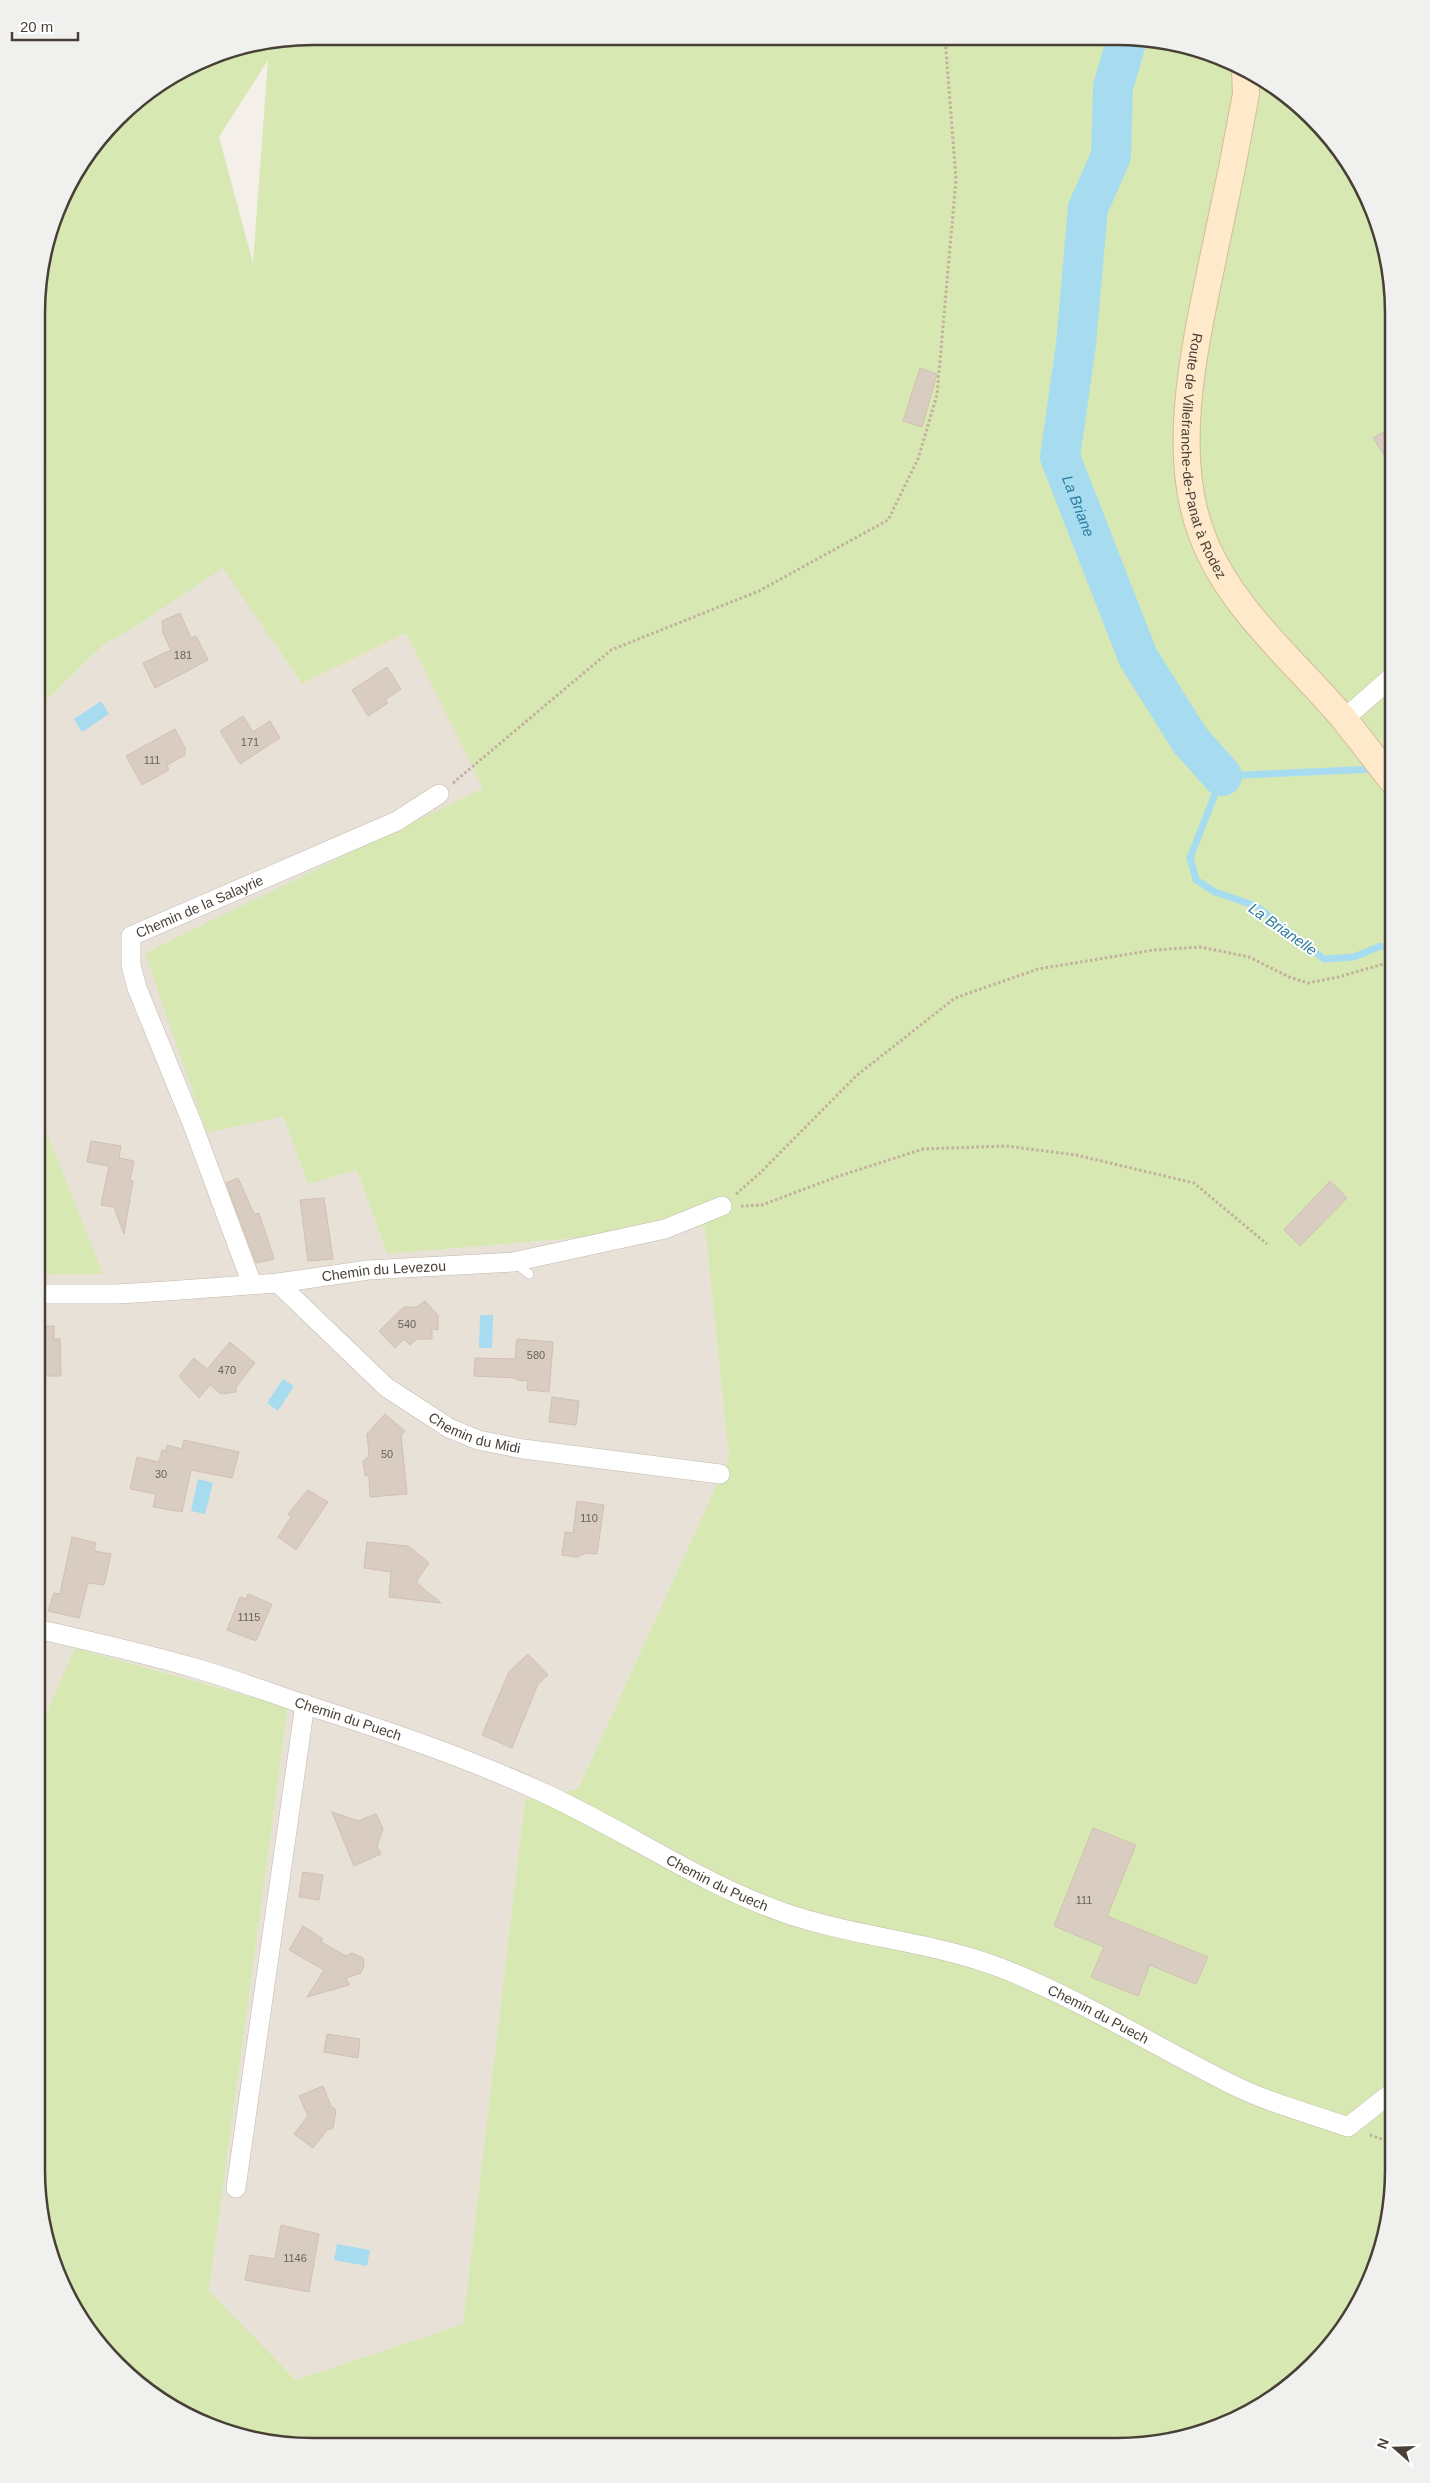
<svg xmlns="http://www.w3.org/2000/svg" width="1430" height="2483" font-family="Arial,sans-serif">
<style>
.residential{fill:#e8e1d7}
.green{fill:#d7e8b3;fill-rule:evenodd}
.water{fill:#a7dcf0}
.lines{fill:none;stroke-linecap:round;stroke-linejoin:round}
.stream{stroke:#a7dcf0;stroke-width:7}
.river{stroke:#a7dcf0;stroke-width:40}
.building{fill:#d9cdc2;stroke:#d1c0b2}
.service-casing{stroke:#c3b9af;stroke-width:10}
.minor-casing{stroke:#c3b9af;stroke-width:20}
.secondary-casing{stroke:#d4bc99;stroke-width:28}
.path{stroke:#c2b09d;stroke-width:3;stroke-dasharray:2.5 2.5;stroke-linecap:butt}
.service{stroke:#fff;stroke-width:9}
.minor{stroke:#fff;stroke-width:19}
.secondary{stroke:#feeaca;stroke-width:26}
.labels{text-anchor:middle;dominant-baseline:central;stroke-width:4;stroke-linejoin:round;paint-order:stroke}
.number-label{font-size:11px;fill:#6c625a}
.street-label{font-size:14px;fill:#483f37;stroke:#fff}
.water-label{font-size:15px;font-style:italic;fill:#2c7c9c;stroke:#fff}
.rim{fill:none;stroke:#483f37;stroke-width:2.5}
</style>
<rect width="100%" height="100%" fill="#f4efe9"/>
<path class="residential" d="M223,567L302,684L406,633L484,788L145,953L283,1116L308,1184L357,1170L387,1254L705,1227L729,1458L578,1789L525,1799L463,2324L296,2380L209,2291L288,1707L75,1648L37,1734V1275L102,1274L38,1110V708L104,643L135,627Z"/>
<path class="green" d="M313,36L1153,39L1223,57L1286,94L1337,145L1373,207L1394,313L1393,2188L1373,2276L1337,2338L1286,2389L1223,2426L1117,2447L277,2444L207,2426L145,2390L93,2338L57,2276L36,2170L37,1734L75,1648L288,1707L209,2291L296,2380L463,2324L525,1799L578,1789L729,1458L705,1227L387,1254L357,1170L308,1184L283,1116L207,1133L145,953L483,788L406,633L302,684L223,568L135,627L104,644L38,708L39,277L65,190L130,105L207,57ZM268,60L253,263L219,137Z
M38,1110L103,1274L37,1275Z"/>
<path class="water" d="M101,701L109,714L82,732L74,719Z
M480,1315H493L492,1348H479Z
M283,1379L294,1386L278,1411L267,1403Z
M198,1479L213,1483L205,1514L191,1511Z
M337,2244L370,2250L367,2266L334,2260Z"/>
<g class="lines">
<path class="stream" d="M1376,769L1222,776L1190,858L1196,880L1215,892L1256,906L1324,959L1354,957L1381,946L1394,951"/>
<path class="river" id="s1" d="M1127,39L1113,87L1111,156L1088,208L1076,344L1060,457L1138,657L1190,740L1222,776"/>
</g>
<path class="building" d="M920,368L937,374L922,427L903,421Z
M1394,426V471L1373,438Z
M180,613L191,638L196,636L208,660L155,688L143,663L171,650L163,633L162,621Z
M387,667L401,689L385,700L388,703L368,716L352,690Z
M243,716L253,732L270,721L280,738L240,764L220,731Z
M175,729L185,748V755L167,765L169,770L142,785L126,756Z
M91,1141L121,1146L119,1158L134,1161L130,1180L133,1181L124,1234L114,1207L101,1205L109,1166L87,1162Z
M238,1178L254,1214L259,1213L274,1259L256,1263L226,1183Z
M1330,1181L1347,1198L1300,1246L1284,1230Z
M324,1198L333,1259L308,1261L300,1200Z
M425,1301L438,1315V1330L432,1329V1339H417L410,1345L404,1339L395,1348L379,1331L404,1307H417Z
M37,1326H54V1339H60L61,1376H37Z
M517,1339L553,1342L549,1392L527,1390L528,1381L517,1380V1378L474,1376L475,1358L515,1359Z
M230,1342L255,1363L236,1387V1392L221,1394L210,1385L199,1398L179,1376L194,1358L207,1369Z
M552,1397L579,1401L576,1425L549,1422Z
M385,1414L405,1431L401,1436L407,1494L370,1497L369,1475L365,1476L363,1461L369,1456L367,1434Z
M184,1440L239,1452L232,1478L191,1470L182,1512L153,1507L156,1494L130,1489L137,1457L159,1462L162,1450L166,1451L167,1445L182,1449Z
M308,1490L328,1502L296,1550L278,1537L291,1517L288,1514Z
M577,1501L604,1505L597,1554L586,1553L577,1557L562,1555L565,1532L573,1533Z
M72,1537L96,1543L94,1551L111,1554L104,1585L88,1583L79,1618L48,1611L54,1593L60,1594Z
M367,1542L408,1546L429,1563L416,1582L441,1603L389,1597L391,1572L364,1568Z
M248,1594L272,1604L256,1641L227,1630L240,1597L246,1599Z
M528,1654L548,1675L538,1684L512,1748L482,1735L509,1672Z
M332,1812L358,1821L376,1814L383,1829L377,1847L381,1854L354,1866Z
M1093,1828L1136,1845L1107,1916L1208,1957L1196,1984L1150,1965L1138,1996L1091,1977L1104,1947L1054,1926Z
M303,1872L323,1875L319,1900L299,1897Z
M303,1926L323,1939L321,1942L346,1956L352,1953L363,1958L364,1965L361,1973L346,1978L349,1985L307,1997L324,1970L289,1950Z
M327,2034L360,2039L358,2058L324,2052Z
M323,2086L331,2106L336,2110L333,2128L327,2130L313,2148L294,2134L308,2116L299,2096Z
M281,2225L319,2234L309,2292L245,2280L250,2255L275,2259Z"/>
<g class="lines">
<g class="service-casing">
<path id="service" d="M514,1262L529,1274"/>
</g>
<g class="minor-casing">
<g id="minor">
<path d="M1344,719L1394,675"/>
<path id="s2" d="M278,1283L386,1387L449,1428L478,1440L523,1449L720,1474"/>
<path id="s3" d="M252,1284L192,1123L137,988L131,965V936L397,821L439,794"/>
<path id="s4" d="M37,1294H117L167,1291L278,1283L368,1270L513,1262L665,1229L722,1206"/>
<path id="s5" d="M37,1629C90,1641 143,1653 195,1668C233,1679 271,1693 309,1706C386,1730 462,1756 535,1789C619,1826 695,1881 782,1912C853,1937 931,1941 1001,1968C1080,1999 1153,2045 1229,2083C1266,2102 1308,2113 1348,2127L1386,2097"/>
<path d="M236,2188L305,1704"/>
</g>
</g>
<g class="secondary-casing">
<g id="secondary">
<path id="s6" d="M1245,70L1246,94C1237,144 1227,194 1216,244C1198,333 1168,448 1202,535C1229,608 1295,661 1344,719C1361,740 1377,762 1394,783"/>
</g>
</g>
<path class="path" d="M453,783L611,650L759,591L888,520L918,459L937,395L956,179L945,38
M736,1194L760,1173L856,1076L955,998L1038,969L1154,950L1200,947L1249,957L1289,977L1308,983L1338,977L1387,963L1394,958
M741,1206L762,1205L839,1176L923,1149L1006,1146L1076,1155L1194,1183L1267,1244
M1370,2135L1393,2143"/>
<use href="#service" class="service"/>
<use href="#minor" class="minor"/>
<use href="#secondary" class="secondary"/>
</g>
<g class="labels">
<g class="number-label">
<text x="183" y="655">181</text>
<text x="250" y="742">171</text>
<text x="152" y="760">111</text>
<text x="407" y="1324">540</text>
<text x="536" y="1355">580</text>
<text x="227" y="1370">470</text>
<text x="387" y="1454">50</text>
<text x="161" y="1474">30</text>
<text x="589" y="1518">110</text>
<text x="249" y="1617">1115</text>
<text x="1084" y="1900">111</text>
<text x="295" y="2258">1146</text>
</g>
<g class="street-label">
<text stroke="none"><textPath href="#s6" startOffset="394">Route de Villefranche-de-Panat à Rodez</textPath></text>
<text stroke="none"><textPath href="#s3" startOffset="445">Chemin de la Salayrie</textPath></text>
<text stroke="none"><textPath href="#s4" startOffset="348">Chemin du Levezou</textPath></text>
<text stroke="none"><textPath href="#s2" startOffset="251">Chemin du Midi</textPath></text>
<text stroke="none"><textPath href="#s5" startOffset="324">Chemin du Puech</textPath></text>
<text stroke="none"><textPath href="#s5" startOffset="729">Chemin du Puech</textPath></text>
<text stroke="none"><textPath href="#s5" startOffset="1134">Chemin du Puech</textPath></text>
</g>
<g class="water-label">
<text stroke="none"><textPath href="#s1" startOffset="479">La Briane</textPath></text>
<text transform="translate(1283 929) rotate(35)">La Brianelle</text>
</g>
</g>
<path d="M0 0H1430V2483H0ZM313 45H1117A268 268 0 0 1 1385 313V2170A268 268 0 0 1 1117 2438H313A268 268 0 0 1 45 2170V313A268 268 0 0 1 313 45Z" fill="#f0f0ef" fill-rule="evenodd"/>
<path class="rim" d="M313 45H1117A268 268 0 0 1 1385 313V2170A268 268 0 0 1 1117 2438H313A268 268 0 0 1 45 2170V313A268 268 0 0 1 313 45Z"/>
<g transform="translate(1395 2448) rotate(290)" stroke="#ffffff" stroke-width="4" paint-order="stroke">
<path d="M0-4L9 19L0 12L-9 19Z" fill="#483f37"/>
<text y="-8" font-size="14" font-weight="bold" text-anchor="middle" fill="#483f37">N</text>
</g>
<path d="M12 32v8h66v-8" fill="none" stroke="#483f37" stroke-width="2.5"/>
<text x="20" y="32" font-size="15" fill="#483f37" stroke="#ffffff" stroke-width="4" paint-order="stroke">20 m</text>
</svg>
